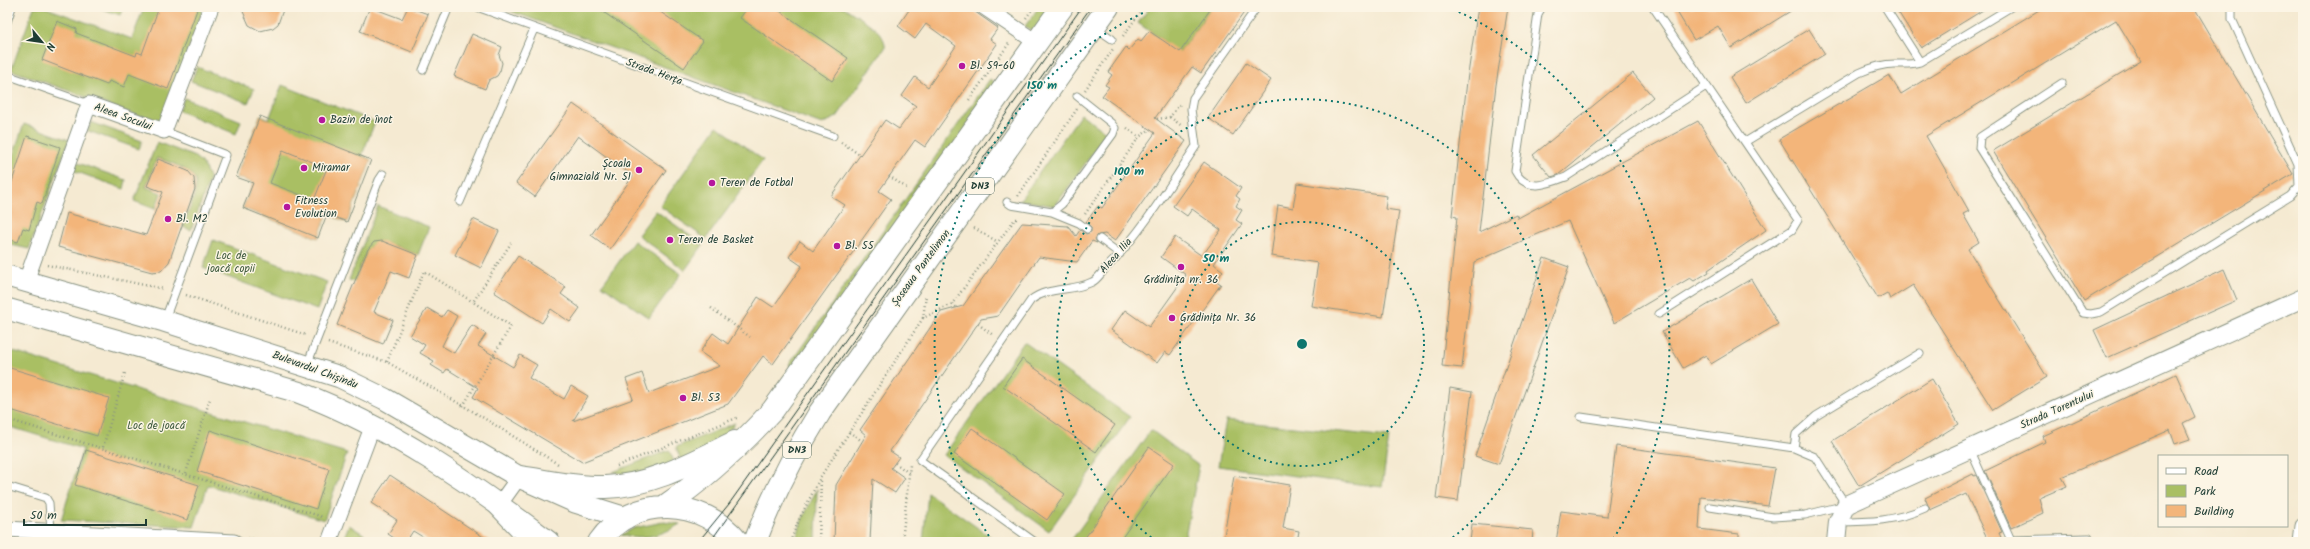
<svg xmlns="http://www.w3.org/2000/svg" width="2310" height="549" font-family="Kalam,sans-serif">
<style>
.green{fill:#a9bf64;stroke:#647e4c}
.building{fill:#f3b57a;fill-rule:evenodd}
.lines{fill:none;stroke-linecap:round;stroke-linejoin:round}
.service-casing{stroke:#8a9483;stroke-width:9}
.minor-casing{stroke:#8a9483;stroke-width:17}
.tertiary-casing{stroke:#8a9483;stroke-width:20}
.secondary-casing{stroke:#8a9483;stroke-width:23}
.primary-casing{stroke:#8a9483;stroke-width:24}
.path{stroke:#8a9483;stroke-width:2.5;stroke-dasharray:1 3;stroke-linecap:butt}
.service{stroke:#fff;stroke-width:7}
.minor{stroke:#fff;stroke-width:15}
.tertiary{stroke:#fff;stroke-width:18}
.secondary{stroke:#fff;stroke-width:21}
.primary{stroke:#fff;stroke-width:22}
.tram{stroke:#1f3d34;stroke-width:1}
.ring{fill:none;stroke:#0f766e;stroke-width:2;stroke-dasharray:2 4}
.poi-dot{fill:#b5179e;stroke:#fcf5e5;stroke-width:1.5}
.labels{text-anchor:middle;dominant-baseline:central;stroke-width:3;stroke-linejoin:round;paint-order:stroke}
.shield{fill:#fcf5e5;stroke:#617469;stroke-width:1}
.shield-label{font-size:10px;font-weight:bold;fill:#1f3d34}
.poi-label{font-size:11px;fill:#1f3d34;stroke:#fcf5e5;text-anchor:start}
.street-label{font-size:11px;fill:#1f3d34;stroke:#fcf5e5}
.park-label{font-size:11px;fill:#425e40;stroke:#fcf5e5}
.centre{fill:#0f766e;stroke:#fcf5e5;stroke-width:2}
.ring-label{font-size:12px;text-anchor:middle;font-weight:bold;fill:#0f766e;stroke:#fcf5e5;stroke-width:3;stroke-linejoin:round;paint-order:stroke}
</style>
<rect width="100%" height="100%" fill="#fcf5e5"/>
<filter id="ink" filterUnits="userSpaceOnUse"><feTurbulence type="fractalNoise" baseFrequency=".025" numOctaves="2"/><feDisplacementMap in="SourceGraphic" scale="8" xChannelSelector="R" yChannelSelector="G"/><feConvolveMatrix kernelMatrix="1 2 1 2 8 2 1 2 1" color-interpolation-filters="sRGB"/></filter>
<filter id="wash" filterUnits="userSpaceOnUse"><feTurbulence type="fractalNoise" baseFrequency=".012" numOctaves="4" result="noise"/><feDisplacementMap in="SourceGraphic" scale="16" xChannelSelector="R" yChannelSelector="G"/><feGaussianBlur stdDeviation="0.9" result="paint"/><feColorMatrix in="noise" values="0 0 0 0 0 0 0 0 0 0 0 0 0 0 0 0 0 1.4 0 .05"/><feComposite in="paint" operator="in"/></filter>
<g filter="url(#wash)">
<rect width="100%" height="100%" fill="#f5ead2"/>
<path class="green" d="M34,7H44L132,39L144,7H204L161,124L11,70Z
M96,7H123L120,15Z
M499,7H844C857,17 887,30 885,48L837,117L822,124Z
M1039,7H1056L1036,35L1025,26Z
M1150,7H1212L1177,56L1166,43L1138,23Z
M197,67L254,89L248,103L191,81Z
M990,79L1000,86L799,372L789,365Z
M282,85L375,122L362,155L371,160L347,222L327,214L318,238L243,208L253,183L236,177L260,116L269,119Z
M184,98L241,121L236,134L179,111Z
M1081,114L1107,133L1055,206L1020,200Z
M91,122L142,141L139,149L88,131Z
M24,124L69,140L29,249L7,244V172Z
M717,126L763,160L706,239L660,206Z
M157,142L195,157L203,164L210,179L191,230L183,227C199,181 209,175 157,158L146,187L161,193L155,209L134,201Z
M75,162L126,180L124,189L72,170Z
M378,206L429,227L418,255C369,236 374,233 354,282L349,280Z
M656,211L703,245L685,270L638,235Z
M213,240L327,282L317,310L203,268Z
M634,241L681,274L649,318L602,285Z
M1024,342L1130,417L1049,531L944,455Z
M7,350L347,453L324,520L208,485L194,527L61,520L83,449L7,426Z
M1226,420L1389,437L1382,487L1218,466Z
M735,423L716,447L682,464L676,447Z
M1151,430L1199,466L1184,542H1070Z
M669,450L676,466L644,477L613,472Z
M817,489L816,542H795L802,520Z
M928,493L998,542H923Z
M663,522L680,524C659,537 644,539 621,535L634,528Z
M349,525L376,542H342Z"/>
<g id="blocks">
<path class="building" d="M159,7H198L168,89L129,74L124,87L109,81L107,85L42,60L57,21L77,29L76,33L136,56L137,52L142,54Z
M241,7H284L278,24L273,28L260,31L249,25Z
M370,7L402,19L408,7L428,14L412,52L360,31Z
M596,7H653L703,41L684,68Z
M748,7H774L848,58L832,81L740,18Z
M911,7H968L998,28L990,39L997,44L925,147L915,140L879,191L891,199L773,364L763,356L728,404L582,462L473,397L478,388L447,369L444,373L431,365L434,361L420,353L425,345L410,336L427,308L442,317L447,310L457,316L442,346L454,353L472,325L486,334L478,346L513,367L520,355L537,365L529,378L564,399L571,386L588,396L573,421L633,399L626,379L642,373L649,393L720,366L700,352L713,333L728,344L758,297L773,307L802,266L789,257L800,241L813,251L845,205L831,196L885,120L899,129L916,106L902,96L915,77L928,87L956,46L926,24L915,39L898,26Z
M1212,7H1248L1201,73L1192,67L1155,118L1186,141L1115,241L1105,234L1098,235L1095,239L1097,243L1092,241L1077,262L1039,257L998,316L981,319L890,451L899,457L891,468L905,478L895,493L873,479L870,542H834L836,485L866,435L860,430L941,312L963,306L1022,223L1068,226L1076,236L1080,230L1086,234L1091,232V227L1086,222L1098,206L1102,208L1155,133L1102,96L1109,87L1105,85L1112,75L1108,72L1126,47L1129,50L1138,39L1141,41L1149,31L1180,52Z
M1478,7H1508L1496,85L1479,232L1516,214L1518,218L1698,121L1766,230L1708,270L1709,272L1694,281L1690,278L1614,323L1568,221L1474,262L1462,368L1442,366L1457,217L1452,216L1467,81Z
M1674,7H1797L1731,48L1718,26L1694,40Z
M1895,7H1988L1921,48Z
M2044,7H2194L2293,174L2084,301L1993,151L2141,61L2116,20L1926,136L1969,211L1963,214L1979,242L1968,249L2047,377L1993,410L1913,285L1890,299L1887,293L1878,298L1779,139L1889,75L1901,94Z
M1809,29L1825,54L1746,103L1730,77Z
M472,34L502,47L499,55L502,63L500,71L497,76L489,80L485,89L454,76Z
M1246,63L1271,80L1233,135L1208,118Z
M1633,73L1653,97L1558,175L1551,177L1533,155Z
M573,104L666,170L610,249L591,235L633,176L578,136L535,197L516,183Z
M260,116L371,160L347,222L327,214L318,238L243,208L253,183L236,177ZM283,150L327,168L314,200L270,183Z
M27,136L60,147L42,204L37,202L29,230L23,228L18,242L7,239V197Z
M158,159L188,171L194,178L195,189L169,262L161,271L152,272L58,247L67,213L146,235L163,192L147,186Z
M1204,162L1241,188L1236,196L1240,199L1236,206L1242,210L1236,220L1242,224L1214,264L1223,271L1216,281L1221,284L1170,355L1165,352L1157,363L1111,330L1125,310L1149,327L1186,275L1161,257L1175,237L1202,256L1221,230L1192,209L1187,216L1173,206Z
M1297,183L1387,196L1385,209L1399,211L1383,317L1311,306L1318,263L1271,256L1278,205L1293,208Z
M473,219L499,231L481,268L455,255Z
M382,241L418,255L409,278L391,271L374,312L393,320L383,344L337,325L368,249L374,242Z
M518,256L566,287L561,294L580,308L570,322L551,309L542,323L494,292Z
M1544,258L1569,267L1499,464L1475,456Z
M2224,269L2237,300L2107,358L2094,330Z
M1751,279L1778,324L1711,364L1706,355L1683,368L1662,332Z
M1022,359L1115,425L1096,452L1003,386Z
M7,367L109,398L97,436L7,409Z
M2176,374L2195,417L2183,423L2190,439L2175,444L2170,430L2062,477L2067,486L2039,498L2043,513L2011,528L1985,471L2045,442L2043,436Z
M1932,379L1959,424L1859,486L1832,441Z
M1450,388L1472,392L1458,501L1436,498Z
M972,428L1065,494L1047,520L954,454Z
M210,430L329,469L316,509L197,471Z
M1616,446L1775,468L1768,506L1701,497L1699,529L1739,534V542H1556L1561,511L1607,517Z
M1149,447L1174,464L1119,542H1082Z
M86,450L199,485L188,520L75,485Z
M1973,474L1974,476L1976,475L2002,532L1999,533L2003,542H1989L1966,494L1930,510L1925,498Z
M390,475L491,542H431L413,531L406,542H400L388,534L397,520L371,503Z
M1234,476L1290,485L1283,528L1299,531L1297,542H1223Z
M1472,524L1533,530L1532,542H1470Z"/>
</g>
</g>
<g filter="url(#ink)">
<use href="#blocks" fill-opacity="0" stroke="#8a9483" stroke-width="1"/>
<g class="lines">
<g class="service-casing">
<path id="service" d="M477,7L833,136
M1542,7L1538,14L1515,171C1526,193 1548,184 1566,177L1706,86
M1653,7L1798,220L1792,230L1659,314
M1885,7L1920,62
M7,22L12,7
M1096,28L1112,39
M423,70L449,7
M7,75L89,104
M2062,83L1980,137L1979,148L2083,313L2091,314L2101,312L2290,196L2299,186L2298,164L2232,19V7
M164,131L226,155L165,319
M1745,142L1859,73C1870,68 1882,64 1895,64C1904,64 1911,65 1920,62L2011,7
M460,202L534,29
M1007,202L1011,205L1052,212L1062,204L1113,134L1115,128L1111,123L1077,96
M1052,212L1079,223L1087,229
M1100,239L1120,254
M307,365L379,180L383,174
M1581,417L1794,448L1815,457L1846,505L1805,515L1773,517L1710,507
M1794,448L1796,434L1816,416L1920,353
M1970,449L2011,540L2089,538
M7,486L46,498L49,503L51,530
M1838,522C1869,522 1897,521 1925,508
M1035,542L920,460L1031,300C1049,286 1072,292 1092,282C1097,280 1101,273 1105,269C1140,235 1169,187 1196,146L1191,109L1193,98L1257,7"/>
</g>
<g class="minor-casing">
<path id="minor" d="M984,7L1036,42
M26,281L89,104L164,131L211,7
M499,505L519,477
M7,529L234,542
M329,542L373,425
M2301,542L2303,526"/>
</g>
<g class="tertiary-casing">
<path id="tertiary" d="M1836,542L1838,522L1846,505L2303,298"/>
</g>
<g class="secondary-casing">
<path id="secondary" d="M7,276L164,321L340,377L385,399L519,477L575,502L626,518
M7,309L298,392C390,427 471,483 549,542"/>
</g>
<g class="primary-casing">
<path id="primary" d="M519,477C548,481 576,488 605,487C651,486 694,462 735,442
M499,505L534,542
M665,506C706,478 740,446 773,410L1062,7
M599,542C633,493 703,498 738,542
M755,542C772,496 794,454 820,412L1108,7"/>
</g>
<path class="path" d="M1026,18L1034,7
M1123,36L1144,7
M1085,90L1113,49
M969,100L1010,42
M1170,117L1182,126
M1157,119L1170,117L1180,104
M1127,128L1139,137
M841,142L860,155
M889,176L908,189
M1018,196L1077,109
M1085,214L1139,137L1149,130
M974,228L998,242
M47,265L164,289
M186,295L306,335
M952,304L957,308
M711,308L750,337
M923,318L926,296
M978,324L993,335
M328,343L387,362L474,412L558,464
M387,362L424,271L473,302
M463,406L511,326L473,302L511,243
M7,419L323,517
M849,432L862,441
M103,447L125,373
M895,463L909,473
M617,466L739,417
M186,473L210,399
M248,538L267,542
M790,542L799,520L821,476L923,318L952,304L1015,219H1017
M819,542L821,479
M902,542L910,465"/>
<use href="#service" class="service"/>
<use href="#minor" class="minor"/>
<use href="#tertiary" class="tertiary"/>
<use href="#secondary" class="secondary"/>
<use href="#primary" class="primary"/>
<path class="tram" d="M698,542L729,504L1082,7
M710,542L1091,7"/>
</g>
</g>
<g class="ring">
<circle cx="1302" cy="344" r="122"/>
<path d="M1156 541A245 245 0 1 1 1448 541"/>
<path d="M992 541A367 367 0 0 1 1156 7M1448 7A367 367 0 0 1 1612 541"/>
</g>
<g class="poi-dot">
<circle cx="962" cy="66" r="4"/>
<circle cx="322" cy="120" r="4"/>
<circle cx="304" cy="168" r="4"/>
<circle cx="639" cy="170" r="4"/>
<circle cx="712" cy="183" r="4"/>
<circle cx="287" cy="207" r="4"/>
<circle cx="168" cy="219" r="4"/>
<circle cx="670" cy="240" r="4"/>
<circle cx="837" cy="246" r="4"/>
<circle cx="1181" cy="267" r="4"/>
<circle cx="1172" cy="318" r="4"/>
<circle cx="683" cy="398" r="4"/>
</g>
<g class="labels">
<g class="shield">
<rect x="966" y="178" width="28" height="16" rx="3"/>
<rect x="783" y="442" width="28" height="16" rx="3"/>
</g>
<g class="shield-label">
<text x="980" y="186">DN3</text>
<text x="797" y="450">DN3</text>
</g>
<g class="poi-label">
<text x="970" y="66">Bl. 59-60</text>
<text x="330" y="120">Bazin de înot</text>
<text x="631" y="164" text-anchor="end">Școala<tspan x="631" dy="13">Gimnazială Nr. 51</tspan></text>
<text x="312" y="168">Miramar</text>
<text x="720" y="183">Teren de Fotbal</text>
<text x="295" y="201">Fitness<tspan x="295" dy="13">Evolution</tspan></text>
<text x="176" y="219">Bl. M2</text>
<text x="678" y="240">Teren de Basket</text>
<text x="845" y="246">Bl. 55</text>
<text x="1181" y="280" text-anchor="middle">Grădinița nr. 36</text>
<text x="1180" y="318">Grădinița Nr. 36</text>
<text x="691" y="398">Bl. 53</text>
</g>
<g class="street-label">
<text transform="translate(654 72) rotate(20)">Strada Herța</text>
<text transform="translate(123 117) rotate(20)">Aleea Socului</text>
<text transform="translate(1116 256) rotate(-49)">Aleea Ilia</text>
<text transform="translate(921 268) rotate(-54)">Șoseaua Pantelimon</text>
<text transform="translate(315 370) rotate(20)">Bulevardul Chișinău</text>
<text transform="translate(2057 410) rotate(-24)">Strada Torentului</text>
</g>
<g class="park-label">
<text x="231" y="256">Loc de<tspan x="231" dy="13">joacă copii</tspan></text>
<text x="156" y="426">Loc de joacă</text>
</g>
</g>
<circle cx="1302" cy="344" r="6" class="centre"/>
<g class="ring-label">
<text x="1042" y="89">150 m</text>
<text x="1129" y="175">100 m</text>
<text x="1216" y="262">50 m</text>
</g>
<rect width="2310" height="549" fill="none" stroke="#fcf5e5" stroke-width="24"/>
<rect x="2158" y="455" width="130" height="72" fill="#fcf5e5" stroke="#a4ab9e"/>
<rect x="2166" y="468" width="20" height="6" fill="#ffffff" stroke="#a4ab9e"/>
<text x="2194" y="475" font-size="12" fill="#1f3d34">Road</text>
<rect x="2166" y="485" width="20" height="12" fill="#a9bf64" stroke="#a4ab9e"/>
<text x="2194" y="495" font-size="12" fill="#1f3d34">Park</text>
<rect x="2166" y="505" width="20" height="12" fill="#f3b57a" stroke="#a4ab9e"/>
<text x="2194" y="515" font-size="12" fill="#1f3d34">Building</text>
<g transform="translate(42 42) rotate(119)" stroke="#fcf5e5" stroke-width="3" paint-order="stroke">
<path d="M0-3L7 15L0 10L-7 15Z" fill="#1f3d34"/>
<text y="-6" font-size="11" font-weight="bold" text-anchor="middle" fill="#1f3d34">N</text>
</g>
<path d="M24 519v6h122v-6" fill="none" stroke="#1f3d34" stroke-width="2"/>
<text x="30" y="519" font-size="12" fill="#1f3d34" stroke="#fcf5e5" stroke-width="3" paint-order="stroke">50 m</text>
</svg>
